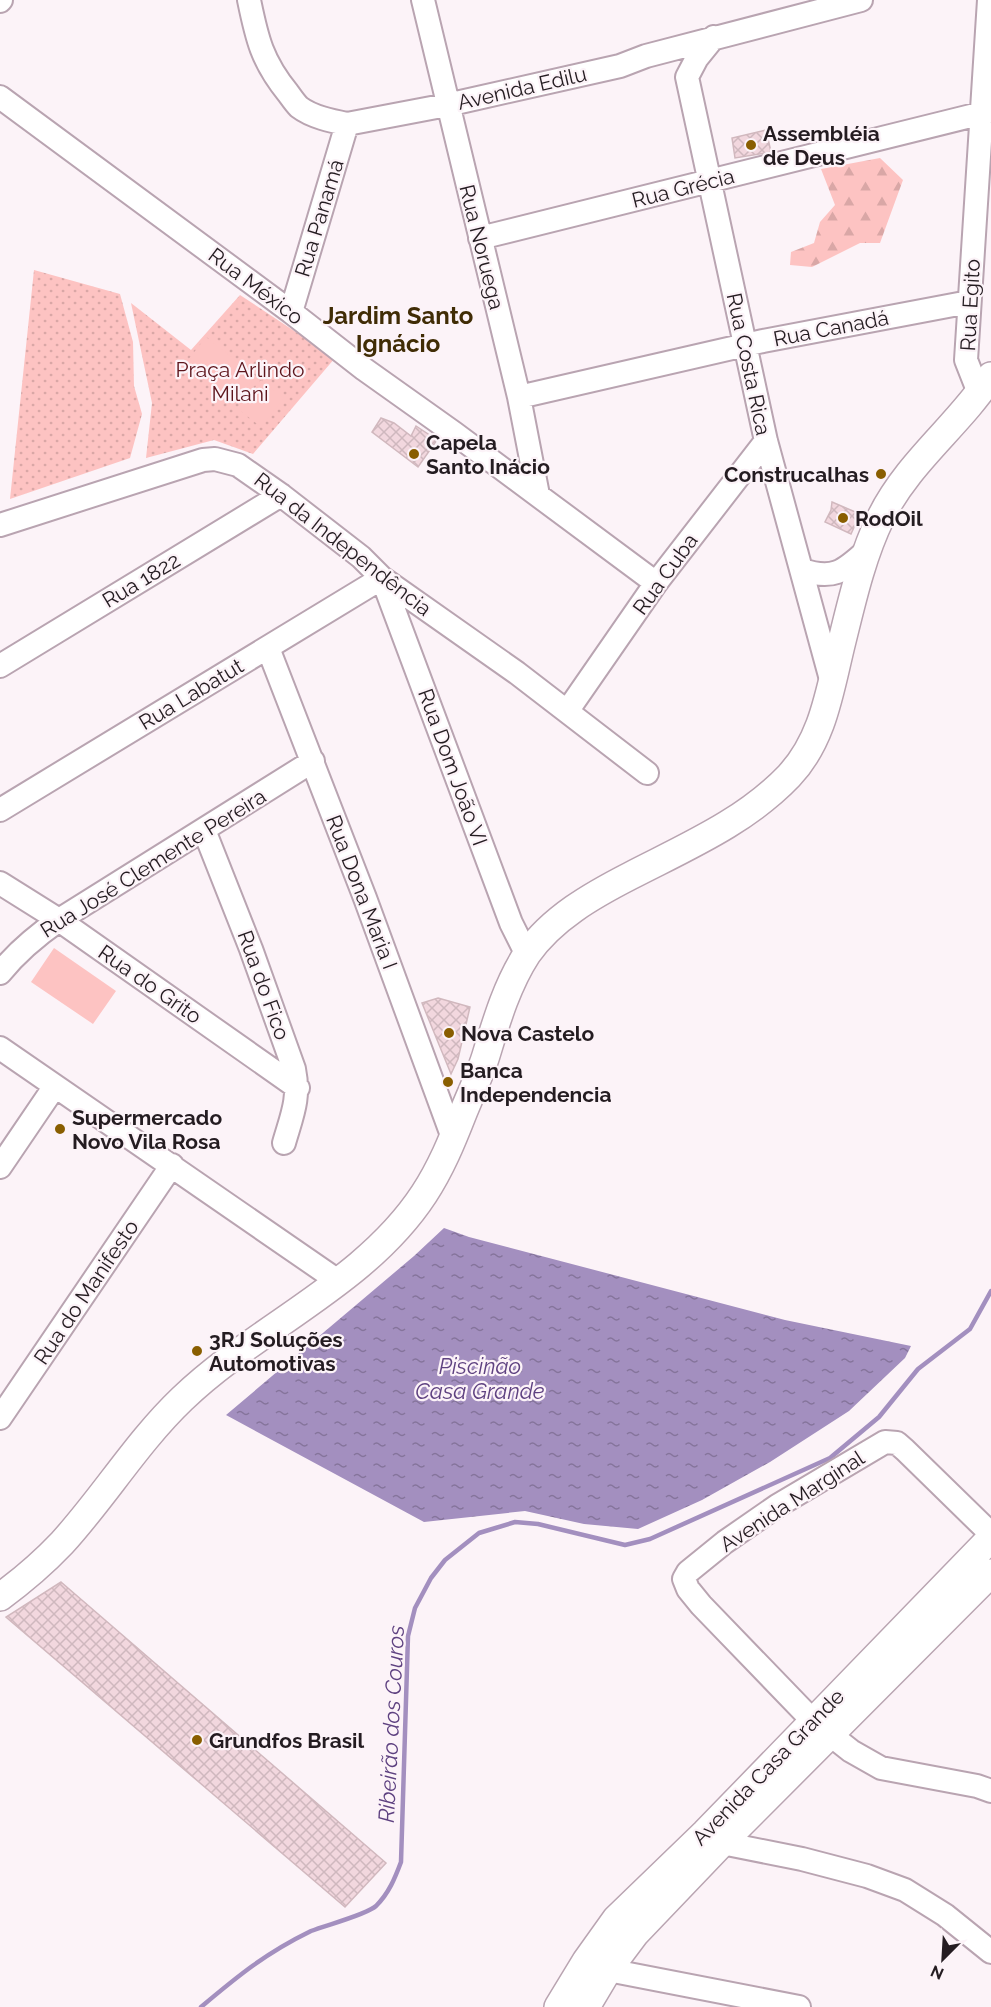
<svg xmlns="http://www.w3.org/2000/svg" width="991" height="2007" font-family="Raleway,sans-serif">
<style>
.grass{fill:url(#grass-dots)}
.forest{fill:url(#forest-firs)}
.pitch{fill:#fdc3c2}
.water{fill:url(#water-ripples)}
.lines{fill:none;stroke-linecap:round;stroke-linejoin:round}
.stream{stroke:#a38fbf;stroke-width:4.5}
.building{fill:url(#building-cross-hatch);stroke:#d1b8be;stroke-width:1.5}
.minor-casing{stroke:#b9a4b1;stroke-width:26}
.major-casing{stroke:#b9a4b1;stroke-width:30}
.minor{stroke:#fff;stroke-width:22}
.major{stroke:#fff;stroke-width:27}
.poi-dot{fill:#895e00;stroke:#fcf3f8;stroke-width:2}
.labels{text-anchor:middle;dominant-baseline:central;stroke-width:4.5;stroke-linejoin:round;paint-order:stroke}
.street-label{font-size:21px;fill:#241c21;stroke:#fcf3f8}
.poi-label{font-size:21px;font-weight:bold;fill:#241c21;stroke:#fcf3f8;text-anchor:start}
.park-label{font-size:21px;fill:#5d151c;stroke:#fcf3f8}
.water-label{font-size:22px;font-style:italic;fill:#5e4180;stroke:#fcf3f8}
.quarter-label{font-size:24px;font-weight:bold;fill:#402c05;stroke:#fcf3f8}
</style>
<defs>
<pattern id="grass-dots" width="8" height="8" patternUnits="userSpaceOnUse" patternTransform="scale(1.5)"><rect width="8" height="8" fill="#fdc3c2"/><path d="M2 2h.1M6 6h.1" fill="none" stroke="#d9a7a6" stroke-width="1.8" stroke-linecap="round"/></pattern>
<pattern id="forest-firs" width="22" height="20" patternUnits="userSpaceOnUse" patternTransform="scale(1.5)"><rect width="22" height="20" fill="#fdc3c2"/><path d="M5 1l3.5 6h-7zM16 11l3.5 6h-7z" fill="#d9a7a6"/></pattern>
<pattern id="water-ripples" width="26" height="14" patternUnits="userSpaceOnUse" patternTransform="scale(1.5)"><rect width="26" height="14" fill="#a38fbf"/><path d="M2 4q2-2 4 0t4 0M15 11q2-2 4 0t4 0" fill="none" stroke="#85749b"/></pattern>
<pattern id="building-cross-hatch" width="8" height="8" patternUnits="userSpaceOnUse" patternTransform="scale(1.5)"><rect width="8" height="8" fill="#f2d7de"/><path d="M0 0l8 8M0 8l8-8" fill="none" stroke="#cfb8be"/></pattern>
</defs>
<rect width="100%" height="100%" fill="#fcf3f8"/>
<path class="grass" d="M34,270L120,294L133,342L134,386L142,414L130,458L10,499Z
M240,295L335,358L253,454L214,440L146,458L152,403L131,303L191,350Z"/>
<path class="forest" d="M880,158L903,180L880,243H860L812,267L790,265L791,252L814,243L820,222L835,205L821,169Z"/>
<path class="pitch" d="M206,337L256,376L234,404L184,365Z
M261,380L284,398L261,427L238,409Z
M54,948L116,991L93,1024L31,982Z"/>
<path class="water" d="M444,1228L469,1237L785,1320L911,1346L905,1358L849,1411L770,1462L702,1500L638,1529L584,1524L525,1511L424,1522L226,1415L414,1256Z"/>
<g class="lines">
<path class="stream" d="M201,2007C239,1975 266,1953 311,1931C326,1925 366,1915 376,1906C389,1893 395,1878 401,1862L408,1636L415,1608L431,1578L445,1560L479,1533L515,1522L538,1524L625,1545L650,1539L830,1458L879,1417L918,1369L970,1329L991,1291"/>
</g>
<path class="building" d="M766,130L771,152L735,158L732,138Z
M381,418L394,423L411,436L416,426L437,440L418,467L372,432Z
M832,502L860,514L851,534L825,522L831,510Z
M438,998L470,1007L458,1059L451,1074L422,1003Z
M61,1582L386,1863L345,1907L6,1617Z"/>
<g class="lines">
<g class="minor-casing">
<path id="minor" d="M249,0C257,39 262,61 288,93C291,97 295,103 299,107C312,117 332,121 347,124L447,105L620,66L646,56L861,0
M423,0L519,397L538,495
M0,1L1,0
M714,37L697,58L687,77L766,441L832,683
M0,97L291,312L364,369L454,433L656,583
M480,238L991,111
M291,312L347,124
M979,393L966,360L989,0
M519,397L763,341L969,302
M0,525L203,460L215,459L238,465L281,495L361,557L382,578L517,673L647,773
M802,570C833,580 843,572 866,551
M268,648L365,898L453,1138
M0,666L281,495
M568,710L656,583L766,441
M0,810L382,578L511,923L527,955
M204,830L251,949L294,1069C300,1099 292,1115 284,1143
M0,883L59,920L298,1088
M0,973C17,952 36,936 59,920L313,761
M0,1048L338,1281
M0,1167L55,1086
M0,1418L172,1165
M991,1534L905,1450L897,1443L885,1442L777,1506L725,1542L688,1572L684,1579L688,1589L701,1605L813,1721L851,1751L881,1768L977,1786L991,1791
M722,1843L802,1859L867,1876L905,1890L945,1915L991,1952
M608,1970L799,2007"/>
</g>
<g class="major-casing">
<path id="major" d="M0,1597C22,1581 43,1563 62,1543C104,1497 137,1442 182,1399C258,1326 365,1284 424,1194C441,1168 452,1141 463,1113C471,1093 481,1073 487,1052C497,1019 508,983 527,954C552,918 593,895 630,876C686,847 745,822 789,776C822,741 829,695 840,649C851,605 861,558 881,517C908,462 959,425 991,376
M558,2007L586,1961L616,1919L705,1833L991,1538
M586,2007L608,1970L635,1934L722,1843L991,1573"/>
</g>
<use href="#minor" class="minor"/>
<use href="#major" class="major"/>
</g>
<g class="poi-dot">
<circle cx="751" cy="145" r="6"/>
<circle cx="414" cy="454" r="6"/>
<circle cx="881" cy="474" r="6"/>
<circle cx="843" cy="518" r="6"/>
<circle cx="449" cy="1033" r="6"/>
<circle cx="448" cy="1082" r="6"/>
<circle cx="60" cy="1129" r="6"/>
<circle cx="197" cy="1351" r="6"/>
<circle cx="197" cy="1740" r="6"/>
</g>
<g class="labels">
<g class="street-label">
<text transform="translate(522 88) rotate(-13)">Avenida Edilu</text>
<text transform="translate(683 188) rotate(-14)">Rua Grécia</text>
<text transform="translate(319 218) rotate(-73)">Rua Panamá</text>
<text transform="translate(482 247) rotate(76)">Rua Noruega</text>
<text transform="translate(256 286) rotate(37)">Rua México</text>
<text transform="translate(970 305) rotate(-87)">Rua Egito</text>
<text transform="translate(831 328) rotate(-11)">Rua Canadá</text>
<text transform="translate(749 364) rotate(78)">Rua Costa Rica</text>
<text transform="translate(343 544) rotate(38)">Rua da Independência</text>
<text transform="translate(665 574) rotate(-54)">Rua Cuba</text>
<text transform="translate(141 580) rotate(-31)">Rua 1822</text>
<text transform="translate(191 694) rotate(-31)">Rua Labatut</text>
<text transform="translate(453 767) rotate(70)">Rua Dom João VI</text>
<text transform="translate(153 863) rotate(-32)">Rua José Clemente Pereira</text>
<text transform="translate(362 892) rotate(69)">Rua Dona Maria I</text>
<text transform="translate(150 984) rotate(35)">Rua do Grito</text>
<text transform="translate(264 985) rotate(70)">Rua do Fico</text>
<text transform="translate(86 1292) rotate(-56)">Rua do Manifesto</text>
<text transform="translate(792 1501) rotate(-33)">Avenida Marginal</text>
<text transform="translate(768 1767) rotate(-46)">Avenida Casa Grande</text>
</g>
<g class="poi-label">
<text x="763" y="133">Assembléia<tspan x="763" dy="24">de Deus</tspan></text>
<text x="426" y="442">Capela<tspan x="426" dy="24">Santo Inácio</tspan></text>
<text x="869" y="474" text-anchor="end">Construcalhas</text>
<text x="855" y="518">RodOil</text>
<text x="461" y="1033">Nova Castelo</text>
<text x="460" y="1070">Banca<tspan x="460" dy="24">Independencia</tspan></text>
<text x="72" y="1117">Supermercado<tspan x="72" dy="24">Novo Vila Rosa</tspan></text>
<text x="209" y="1339">3RJ Soluções<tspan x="209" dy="24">Automotivas</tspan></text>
<text x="209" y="1740">Grundfos Brasil</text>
</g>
<g class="park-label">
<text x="240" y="369">Praça Arlindo<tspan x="240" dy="24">Milani</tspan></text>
</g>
<g class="water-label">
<text x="480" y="1366">Piscinão<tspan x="480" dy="25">Casa Grande</tspan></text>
<text transform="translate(391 1724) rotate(-87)">Ribeirão dos Couros</text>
</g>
<g class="quarter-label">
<text x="398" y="315">Jardim Santo<tspan x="398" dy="28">Ignácio</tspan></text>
</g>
</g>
<g transform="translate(943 1959) rotate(204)" stroke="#fcf3f8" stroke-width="4.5" paint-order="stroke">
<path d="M0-4.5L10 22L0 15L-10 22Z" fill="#241c21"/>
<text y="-9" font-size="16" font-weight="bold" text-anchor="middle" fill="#241c21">N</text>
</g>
</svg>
